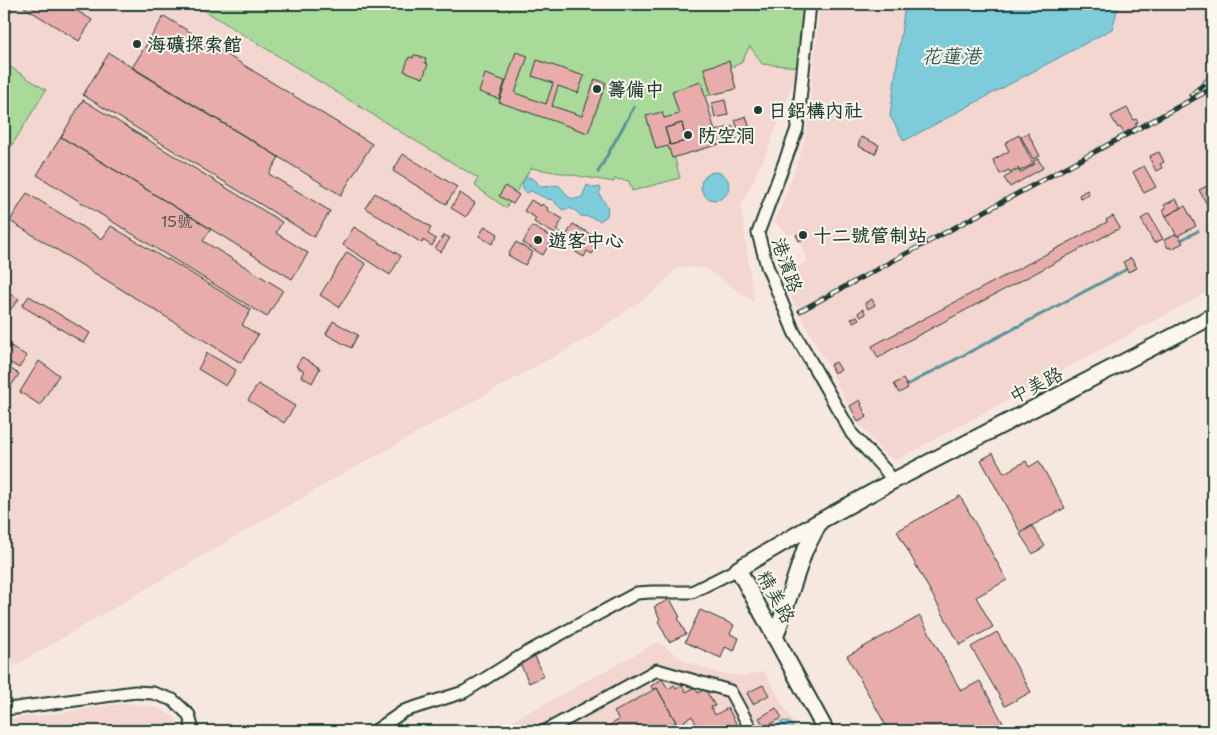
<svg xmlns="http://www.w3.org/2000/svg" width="1217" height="735" font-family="'Shantell Sans','LXGW WenKai TC',sans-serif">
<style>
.built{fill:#f2d6cf}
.green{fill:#a9da9a;stroke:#648c67}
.water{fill:#7eccdb;stroke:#589398}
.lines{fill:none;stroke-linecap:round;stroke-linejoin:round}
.stream{stroke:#589398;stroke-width:3}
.building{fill:#e8adab;stroke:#1f3d34;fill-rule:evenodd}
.street-casing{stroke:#1f3d34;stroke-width:15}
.secondary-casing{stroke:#1f3d34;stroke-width:19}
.street{stroke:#fbf7ec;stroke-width:11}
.secondary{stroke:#fbf7ec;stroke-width:15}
.rail-casing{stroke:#1f3d34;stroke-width:5}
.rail{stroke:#fbf7ec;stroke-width:3;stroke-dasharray:9;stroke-linecap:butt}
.poi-dot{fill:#1f3d34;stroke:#fbf7ec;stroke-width:2}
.labels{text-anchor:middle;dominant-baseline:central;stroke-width:4;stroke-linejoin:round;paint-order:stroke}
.number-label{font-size:16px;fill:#515952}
.poi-label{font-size:19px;font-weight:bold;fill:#1f3d34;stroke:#fbf7ec;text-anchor:start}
.street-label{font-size:19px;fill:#1f3d34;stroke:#fbf7ec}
.water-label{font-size:20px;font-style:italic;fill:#325a55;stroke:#fbf7ec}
</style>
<rect width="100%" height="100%" fill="#f7e8df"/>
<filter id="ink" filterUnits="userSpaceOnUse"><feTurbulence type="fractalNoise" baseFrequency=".02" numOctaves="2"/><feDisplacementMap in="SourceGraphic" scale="10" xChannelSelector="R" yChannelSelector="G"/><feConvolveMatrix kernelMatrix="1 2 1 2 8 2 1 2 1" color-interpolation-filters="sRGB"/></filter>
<g filter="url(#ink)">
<path class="built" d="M4,4H805L799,67L770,145L741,207L754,302L705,268L678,267L653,292L591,336L329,482L4,672Z
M820,4H905L891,116L1112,29L1119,4H1213V289L897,460L884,454L857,421L786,288L785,283L789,272L794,268L808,262L799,241L794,233L788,235L775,222L800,155L807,130Z
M658,642L685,661L717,673L745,676L764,671L798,731H494Z
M126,703L160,708L175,718L185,731H4V719L55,714Z"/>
<path class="green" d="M194,4H805L799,67L762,64L750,46L741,63L720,72L725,91L695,99L699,117L666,125L680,178L632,191L629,181L614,179V182L531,168L506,208L475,186L478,178L404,134Z
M4,63L46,90L4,158Z"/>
<path class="water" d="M905,4H1119L1112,29L904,141L890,116Z
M701 186a14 14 0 1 1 28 0a14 14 0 1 1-28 0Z
M529,177L535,180L540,186L544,187L558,185C568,192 566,203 582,197L587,185L594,188L600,187L601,190L599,192C602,204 610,202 607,216L600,221L590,217L581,216C576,211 571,206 563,210L556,204L554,200L547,199L531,191L527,193L523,190L522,184L525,178Z
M783,721C790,721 794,725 792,731H778C776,726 779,723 783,721Z"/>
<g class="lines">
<path class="stream" d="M598,172L634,107
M1181,240L1198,231
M907,385L1127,269"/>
</g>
<path class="building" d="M4,4H12L9,8L12,10L4,22Z
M25,4H71L69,6L92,20L79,41L24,7Z
M767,4H771L770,11L765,10Z
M164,16L372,144L341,195L132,68Z
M516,52L528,56L515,93L546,104L553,83L532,76L537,60L584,76L578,93L558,86L552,106L582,116L595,79L606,83L588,133L499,102Z
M109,53L279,157L269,174L330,211L314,237L83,95Z
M414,55L421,56L420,57L426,59L425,63L428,64L423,78L404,71L409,57L413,58Z
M729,61L736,89L711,95L704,68Z
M485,74L505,81L499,99L479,92Z
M701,82L715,131L733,126L737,139L672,158L668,146L656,149L646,116L662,112L664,118L679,114L672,91ZM682,123L686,141L670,145L665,128Z
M83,100L282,222L276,233L308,253L292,279L61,137Z
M725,100L728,115L715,118L712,103Z
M1127,108L1134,120L1136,119L1138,122L1135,124L1137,126L1124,133L1120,127L1118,128L1111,116Z
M746,116L750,129L739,132L735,120Z
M682,123L686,141L670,145L665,128Z
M1028,133L1040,156L1033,159L1021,137Z
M1019,135L1033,164L1020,171L1018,168L1010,172L1009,170L1000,174L993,160L1009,151L1005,143Z
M61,137L211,229L203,241L283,290L267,317L37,175Z
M861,137L879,145L875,154L858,146Z
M1159,152L1164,162L1160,164L1162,168L1156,171L1150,159L1151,158L1150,156Z
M403,154L457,187L446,204L393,171Z
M1038,159L1043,168L1010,187L1004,178L1018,170L1020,173L1035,164L1033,161Z
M1144,166L1156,187L1144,193L1133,172Z
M1213,183V211L1211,212L1199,190Z
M505,186L519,195L513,204L499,196Z
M1087,190L1089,194L1080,198L1079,195Z
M27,193L102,239L111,226L167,260L168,259L251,310L242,325L258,335L241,363L10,221Z
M375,193L431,227L428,234L436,239L432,246L423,240L422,243L365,208Z
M460,193L475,203L466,217L451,208Z
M1176,199L1181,208L1166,216L1163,210L1166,208L1164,205Z
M531,200L541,206L542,204L548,208L547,210L563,219L556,230L566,236L564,239L534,222L536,218L524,211Z
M1185,206L1196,226L1177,236L1166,216Z
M1149,214L1163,239L1154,243L1141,219Z
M1113,216L1120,228L885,353L886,354L878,358L872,346L1107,222L1106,220Z
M573,224L595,237L591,245L596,248L592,254L587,251L584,257L574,251L576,246L564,239Z
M485,226L498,234L492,244L479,236Z
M532,226L553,238L543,255L523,243Z
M354,227L401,256L390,275L343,245Z
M807,230L809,236L799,241L796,235Z
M1175,234L1177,236L1178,235L1183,243L1171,249L1170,247L1168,248L1164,240Z
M444,235L450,238L441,252L435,249Z
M516,242L533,252L525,265L508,255Z
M347,252L366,264L339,307L320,295Z
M1131,258L1137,268L1128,272L1123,262Z
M4,289L19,299L11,309L4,305Z
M29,296L90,333L84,343L22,306Z
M872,299L875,305L868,309L865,303Z
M863,309L866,314L861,317L858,313Z
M857,316L859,319L853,322L851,319Z
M333,321L358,335L351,348L326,334Z
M9,345L27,356L19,368L4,359V354Z
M207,353L236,370L226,386L198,369Z
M302,357L320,368L312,383L301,376L304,371L296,366Z
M39,361L59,375L40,405L20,392Z
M836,362L841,370L834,373L830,365Z
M4,365L19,374L9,389L4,386Z
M903,379L908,388L899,393L894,384Z
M258,384L295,406L284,423L248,400Z
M860,400L862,404L861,405L867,417L858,422L850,406Z
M993,453L1004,473L1026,461L1029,467L1039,461L1065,508L1020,532L981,460Z
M960,496L1007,580L976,597L993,627L960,645L897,531Z
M1032,526L1045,546L1033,554L1020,534Z
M670,599L680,617L678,618L686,634L669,642L658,621L660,619L654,607Z
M700,610L734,625L730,634L739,638L734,651L725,647L721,658L685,642Z
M920,616L961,691L980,681L1003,723L988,731H889L847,656Z
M997,632L1031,692L1005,706L971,647Z
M534,654L544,676L529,683L519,661Z
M662,679L668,689L674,685L676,688L682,685L686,692L695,687L698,693L705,689L715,706L711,707L715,715L728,708L740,731H700L692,716L684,721L687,727L676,731L672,725L676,722L657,688L653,690L651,686Z
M763,685L769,695L753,704L747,693Z
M657,688L676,722L660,731H599L619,720L614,712Z
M776,708L782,718L765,727L759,718Z"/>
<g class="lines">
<g class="street-casing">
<path id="street" d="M810,4L797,129L758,233L767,266L794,332L852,434L886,471L893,481
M4,709L16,708L135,692L153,693L173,700L189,715L193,731
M375,731L404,711L464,692L526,653L637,593L651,592H692L738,569
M545,731L657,670L730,691L752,731"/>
</g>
<g class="secondary-casing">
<path id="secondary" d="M775,638L804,552L820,521
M826,731L738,569L820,521L893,481L1213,316"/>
</g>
<use href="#street" class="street"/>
<use href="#secondary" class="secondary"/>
<g class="rail-casing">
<path id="rail" d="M1191,95L1203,85L1213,74
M800,311L1213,88"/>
</g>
<use href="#rail" class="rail"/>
</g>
</g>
<g class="poi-dot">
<circle cx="137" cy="44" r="5"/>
<circle cx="597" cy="89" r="5"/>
<circle cx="758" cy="110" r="5"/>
<circle cx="688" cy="135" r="5"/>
<circle cx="803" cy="235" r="5"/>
<circle cx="538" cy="240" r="5"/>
</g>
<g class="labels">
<g class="number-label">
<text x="177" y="221">15號</text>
</g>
<g class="poi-label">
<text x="147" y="44">海礦探索館</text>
<text x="607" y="89">籌備中</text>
<text x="768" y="110">日鋁構內社</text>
<text x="698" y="135">防空洞</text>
<text x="813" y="235">十二號管制站</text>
<text x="548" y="240">遊客中心</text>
</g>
<g class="street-label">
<text transform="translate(787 265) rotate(71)">港濱路</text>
<text transform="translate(1036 385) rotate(-27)">中美路</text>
<text transform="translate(776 597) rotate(61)">精美路</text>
</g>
<g class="water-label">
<text x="951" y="56">花蓮港</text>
</g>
</g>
<rect width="1217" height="735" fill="none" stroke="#fbf7ec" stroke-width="20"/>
<rect x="10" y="10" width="1197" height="715" fill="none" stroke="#1f3d34" stroke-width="2" filter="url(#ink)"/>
</svg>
